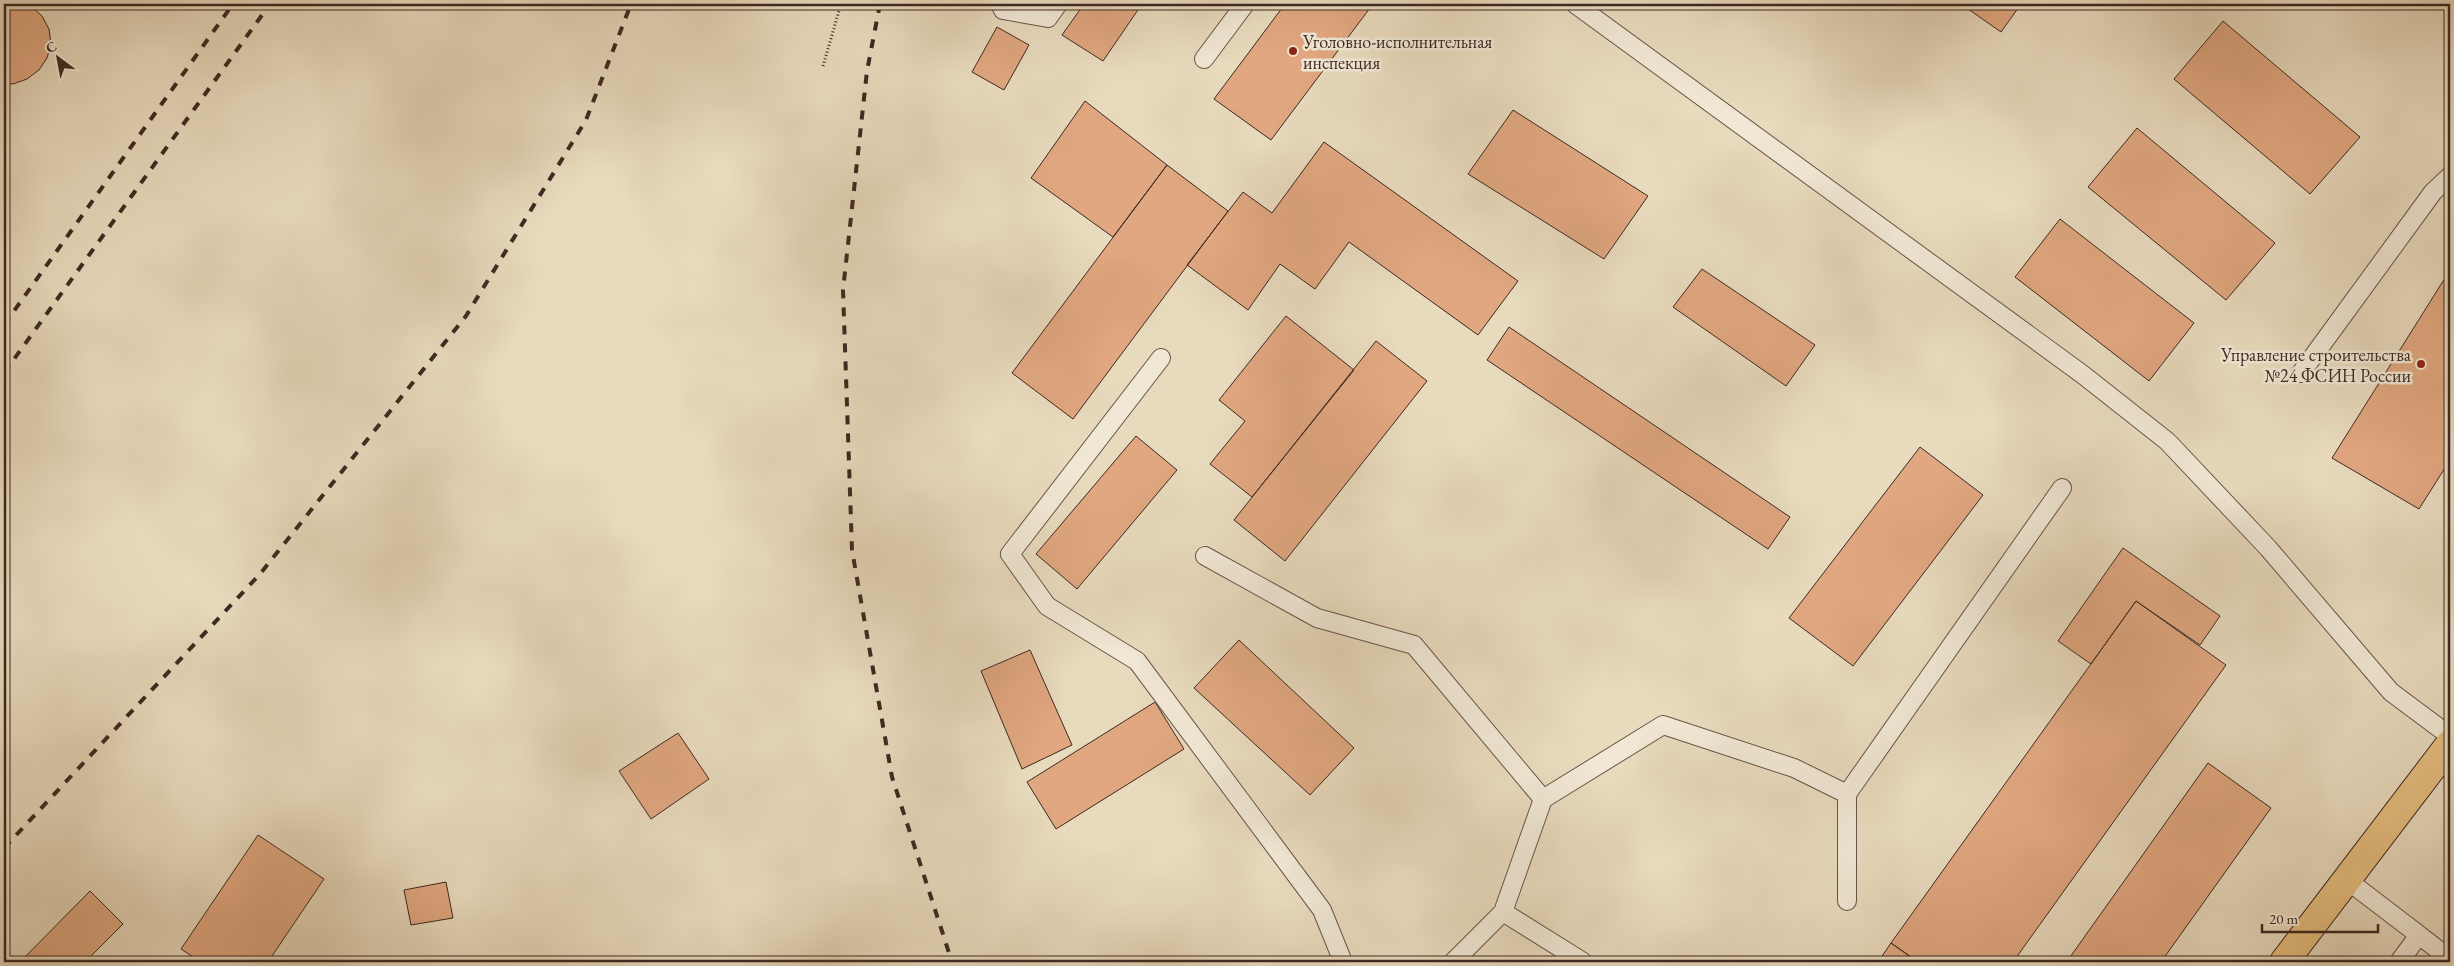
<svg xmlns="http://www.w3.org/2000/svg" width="2454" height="966" font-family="'EB Garamond',serif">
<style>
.building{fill:#e0a780;stroke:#3c2922}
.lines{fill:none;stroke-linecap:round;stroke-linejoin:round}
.service-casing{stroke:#675549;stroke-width:20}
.primary-casing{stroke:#3c2922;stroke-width:30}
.path{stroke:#3c2922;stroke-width:3;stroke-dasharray:1 2.5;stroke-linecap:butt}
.service{stroke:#f0e7d4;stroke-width:18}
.primary{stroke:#e4bd7e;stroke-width:28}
.rail{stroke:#3c2922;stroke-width:4;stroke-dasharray:9 9;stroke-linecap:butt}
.poi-dot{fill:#8f2418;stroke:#f0e7d4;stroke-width:2}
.labels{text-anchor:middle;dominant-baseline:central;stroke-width:5;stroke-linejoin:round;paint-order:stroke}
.poi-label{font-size:18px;fill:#3c2922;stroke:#f0e7d4;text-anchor:start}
</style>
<rect width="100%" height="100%" fill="#e8dabd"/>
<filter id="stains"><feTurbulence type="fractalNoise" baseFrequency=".004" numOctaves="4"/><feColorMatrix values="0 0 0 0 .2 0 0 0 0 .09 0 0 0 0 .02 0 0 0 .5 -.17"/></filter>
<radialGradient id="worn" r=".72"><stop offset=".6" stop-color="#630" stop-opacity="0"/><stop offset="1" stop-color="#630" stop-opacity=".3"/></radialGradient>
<path class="building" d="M4,4H25L31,6L42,16L49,29L51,44L47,58L39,70L27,79L13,84L4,83Z
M1084,4H1142L1103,61L1062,35Z
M1285,4H1373L1271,140L1214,99Z
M1961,4H2021L2001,32Z
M2223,21L2360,137L2310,194L2174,79Z
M997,27L1029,45L1004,90L972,72Z
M1085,101L1167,165L1113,237L1031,178Z
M1513,110L1648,196L1604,259L1468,174Z
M2137,128L2275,243L2226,300L2088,187Z
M1324,142L1518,281L1478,335L1349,242L1315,289L1280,264L1248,310L1187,265L1243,192L1272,213Z
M1167,165L1228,211L1073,419L1012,373Z
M2060,219L2194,323L2149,381L2015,277Z
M1702,269L1815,345L1786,386L1673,307Z
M2450,270V460L2419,509L2332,458Z
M1286,316L1354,370L1252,497L1210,464L1245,421L1219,400Z
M1509,327L1790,517L1768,549L1487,360Z
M1376,341L1427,381L1285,561L1234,520Z
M1136,436L1177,470L1077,589L1036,554Z
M1920,447L1983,495L1853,666L1789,618Z
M2123,548L2220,616L2200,645L2136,601L2091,664L2058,641Z
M2136,601L2226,665L2013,962H1918L1891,943Z
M1239,640L1354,748L1310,795L1194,688Z
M1030,650L1072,745L1022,769L981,671Z
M1155,702L1184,749L1056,829L1027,782Z
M678,733L709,779L651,819L619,771Z
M2208,763L2271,808L2161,962H2070L2068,960Z
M258,835L324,879L268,962H201L181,949Z
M446,882L453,918L411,925L404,890Z
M90,891L123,924L85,962H20Z
M1891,943L1918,962H1878Z"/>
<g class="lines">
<g class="service-casing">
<path id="service" d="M1000,4L1003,10L1048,18L1058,4
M1575,4L2082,374L2167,441L2268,548L2391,692L2450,736
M1204,59L1245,4
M1161,358L1010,554L1047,606L1137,661L1322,910L1343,962
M2301,373L2433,192L2450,176
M1205,556L1317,618L1414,645L1543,799
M1847,794L2062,488
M2347,880L2419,935L2399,962
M1503,912L1583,962
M2419,935L2450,959
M1453,962L1503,912L1543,799L1663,725L1794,768L1847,794V901"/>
</g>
<g class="primary-casing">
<path id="primary" d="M2284,962L2450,744"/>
</g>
<path class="path" d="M823,66L841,4"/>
<use href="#service" class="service"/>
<use href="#primary" class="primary"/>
<path class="rail" d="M880,4L867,71L843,290L852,550L892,777L952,962
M4,325L233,4
M4,373L270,4
M4,848L260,574L466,316L586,120L631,4"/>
</g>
<g class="poi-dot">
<circle cx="1293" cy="51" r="5"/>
<circle cx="2421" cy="364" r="5"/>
</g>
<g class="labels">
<g class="poi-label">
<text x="1303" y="41">Уголовно-исполнительная<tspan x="1303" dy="21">инспекция</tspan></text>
<text x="2411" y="354" text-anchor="end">Управление строительства<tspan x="2411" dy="21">№24 ФСИН России</tspan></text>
</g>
</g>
<rect width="2454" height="966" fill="none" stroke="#e8dabd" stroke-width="20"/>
<rect x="5" y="5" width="2444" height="956" fill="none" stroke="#3c2922" stroke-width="2.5"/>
<rect x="10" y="10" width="2434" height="946" fill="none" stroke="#3c2922"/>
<g transform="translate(58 58) rotate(328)" stroke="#f0e7d4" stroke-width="4" paint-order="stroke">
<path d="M0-4L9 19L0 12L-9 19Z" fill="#3c2922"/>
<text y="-8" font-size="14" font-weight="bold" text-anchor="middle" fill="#3c2922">С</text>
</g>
<path d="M2262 924v8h116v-8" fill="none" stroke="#3c2922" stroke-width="2.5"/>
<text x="2269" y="924" font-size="15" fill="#3c2922" stroke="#f0e7d4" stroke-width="4" paint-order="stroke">20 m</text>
<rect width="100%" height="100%" filter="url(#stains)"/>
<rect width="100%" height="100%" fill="url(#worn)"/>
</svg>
